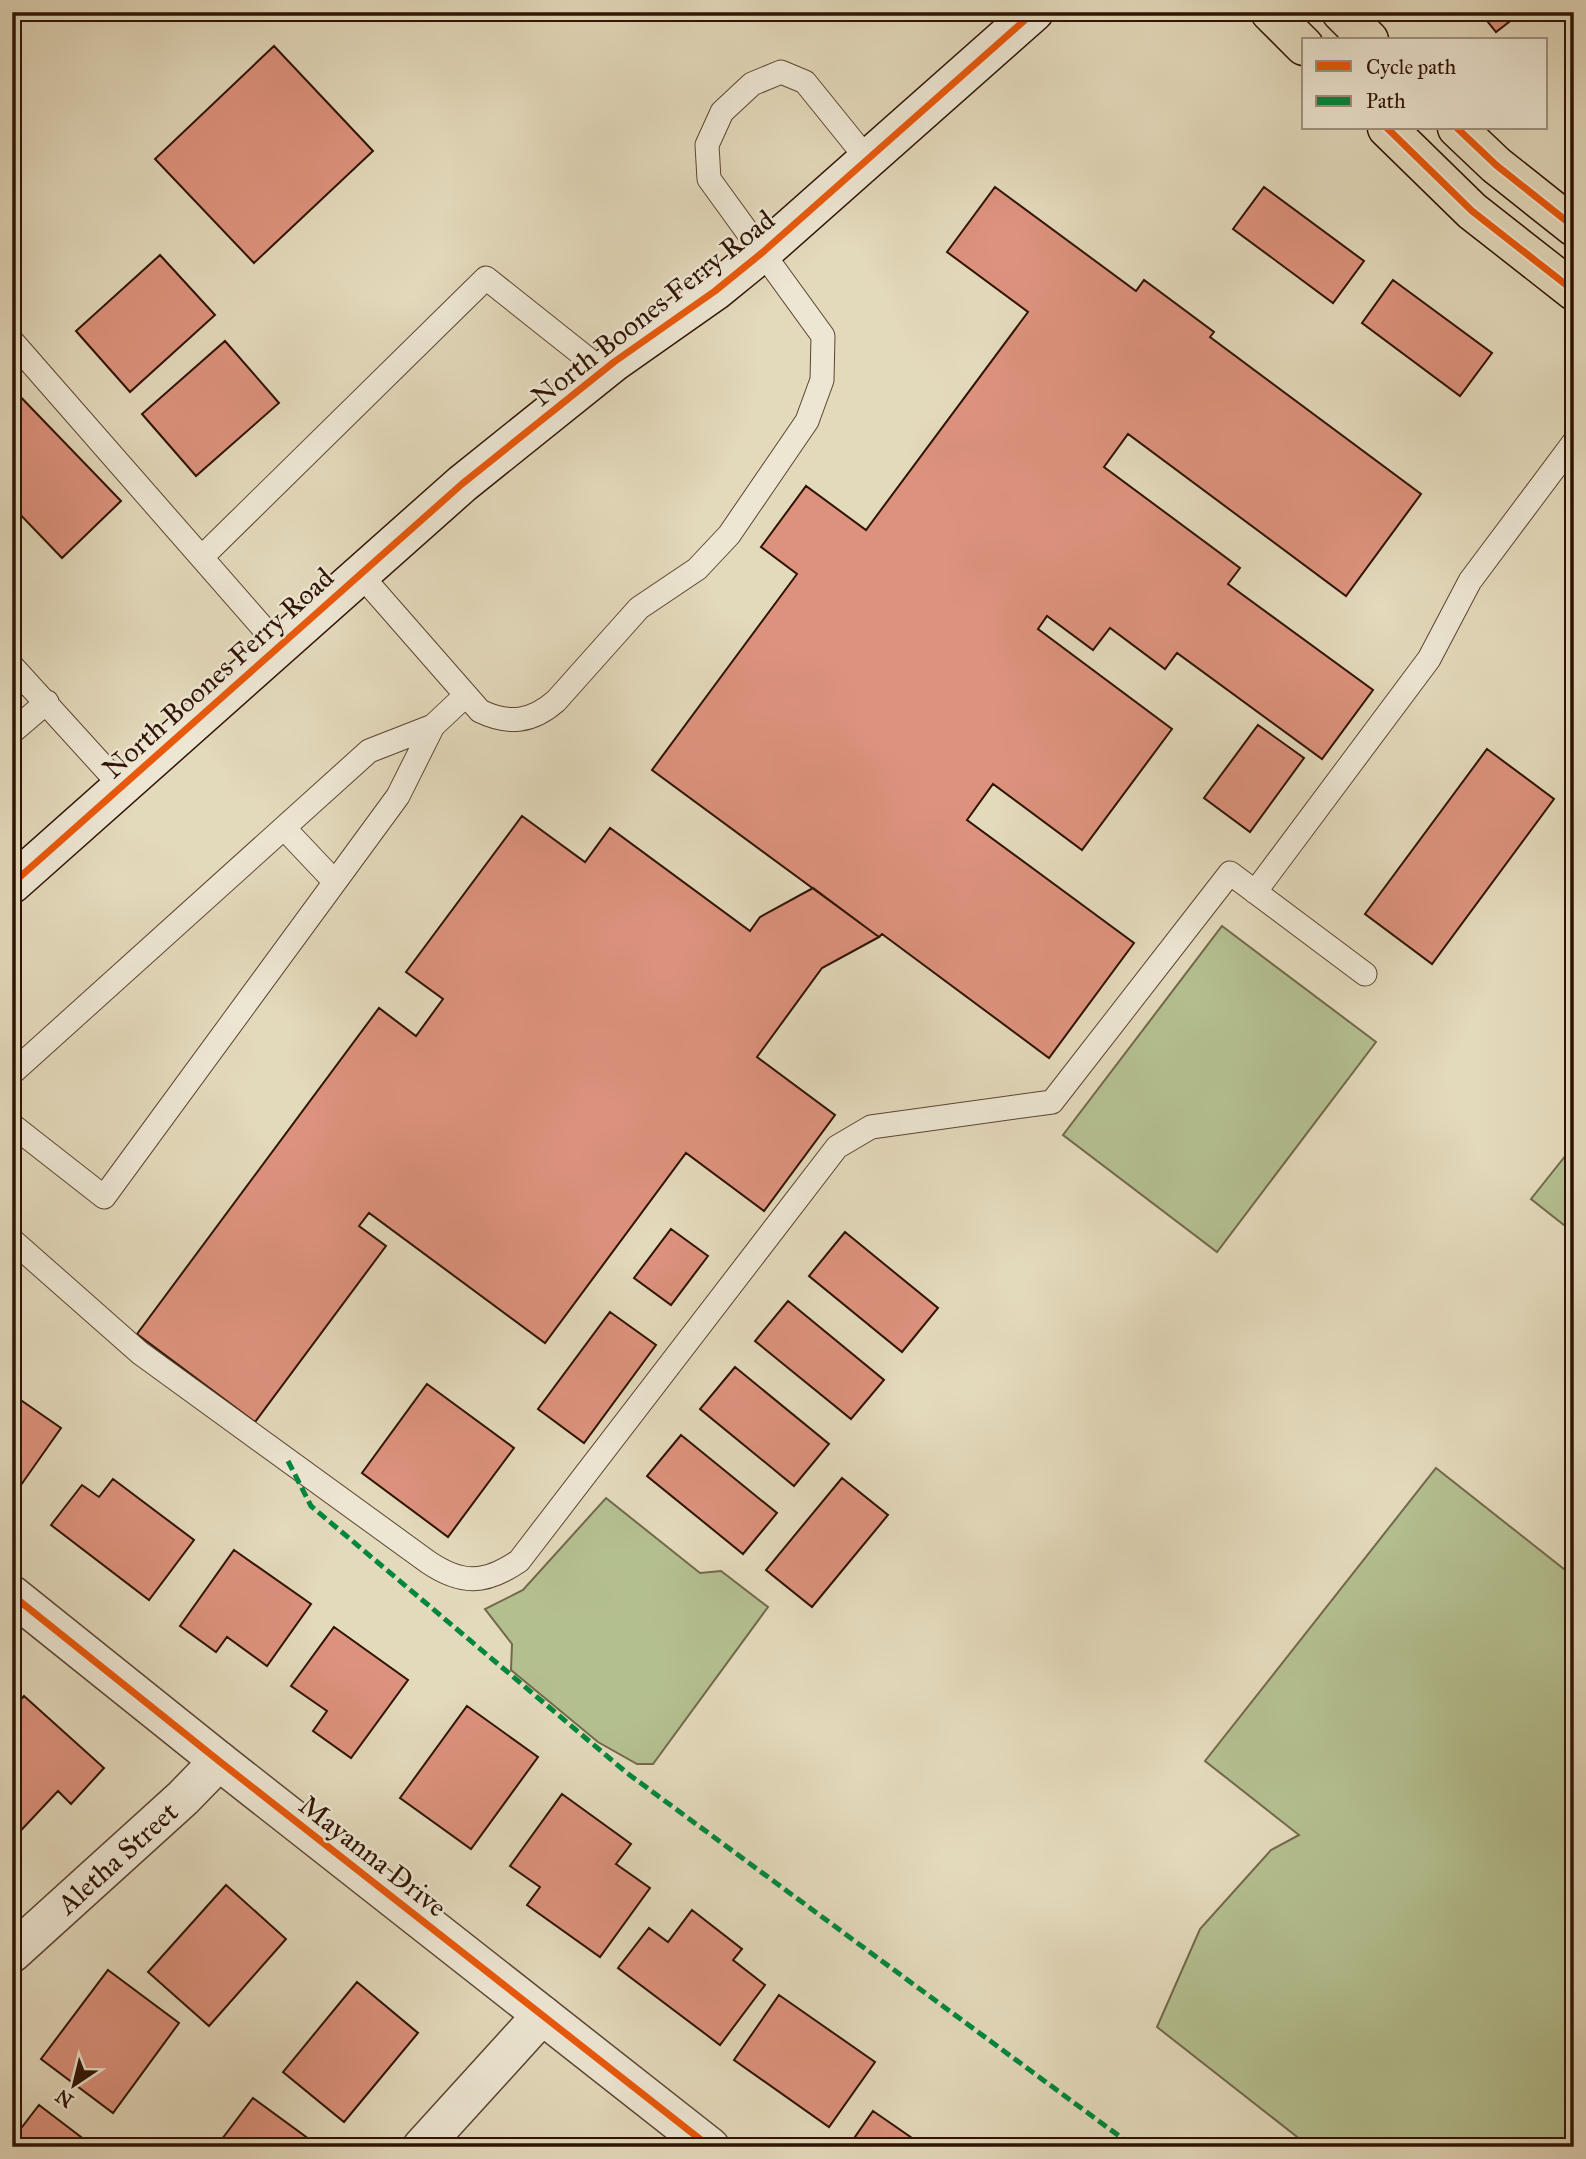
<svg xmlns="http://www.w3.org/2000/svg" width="1586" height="2159" font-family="'IM FELL Great Primer',serif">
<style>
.green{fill:#b4bf90;stroke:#72694a;stroke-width:2}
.building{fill:#dd927d;stroke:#2f1304;stroke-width:2}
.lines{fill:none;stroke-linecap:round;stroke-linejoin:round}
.service-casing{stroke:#5c4432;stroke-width:25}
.minor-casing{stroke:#5c4432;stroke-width:41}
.secondary-casing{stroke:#2f1304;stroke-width:41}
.primary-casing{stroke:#2f1304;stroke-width:41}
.service{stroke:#ede6d3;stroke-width:23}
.minor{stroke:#ede6d3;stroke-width:38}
.secondary{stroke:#ede6d3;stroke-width:38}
.primary{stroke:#e3d9bb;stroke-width:38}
.quiet{stroke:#00873e;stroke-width:5;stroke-dasharray:10 5;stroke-linecap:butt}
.cycleway-casing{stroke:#ede6d3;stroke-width:11}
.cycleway{stroke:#e8590c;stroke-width:7}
.labels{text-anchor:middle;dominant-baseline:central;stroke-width:5;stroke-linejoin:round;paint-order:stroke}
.street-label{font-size:28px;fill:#2f1304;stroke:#ede6d3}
</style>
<rect width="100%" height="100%" fill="#e3d9bb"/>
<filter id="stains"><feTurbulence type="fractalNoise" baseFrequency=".00286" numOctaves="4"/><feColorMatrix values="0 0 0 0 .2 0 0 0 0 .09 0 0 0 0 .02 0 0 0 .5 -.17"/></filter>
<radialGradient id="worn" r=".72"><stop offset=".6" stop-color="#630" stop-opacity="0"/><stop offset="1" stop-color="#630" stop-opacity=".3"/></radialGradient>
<path class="green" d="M1222,926L1376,1042L1217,1252L1063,1135Z
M1574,1145V1233L1531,1199Z
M1436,1468L1574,1577L1572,2147H1310L1157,2027L1200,1929L1271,1850L1299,1835L1205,1761Z
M606,1498L700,1573L721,1571L768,1607L653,1764H637L598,1742L511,1670L512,1644L485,1609L523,1590Z"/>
<path class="building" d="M1480,12H1522L1496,32Z
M274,46L373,151L254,263L155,159Z
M995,187L1136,291L1144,280L1214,332L1210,337L1421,494L1346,596L1128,434L1104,467L1240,568L1228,584L1373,690L1322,759L1177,653L1165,669L1110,628L1093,650L1047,616L1038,629L1172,729L1082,850L993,784L967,820L1134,943L1049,1058L882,934L879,937L652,770L797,574L761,547L806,486L866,530L1028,312L947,252Z
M1264,187L1364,261L1333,303L1233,229Z
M160,255L215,315L130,392L76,331Z
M1393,280L1492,353L1460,396L1362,323Z
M225,341L279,403L196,476L142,414Z
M12,388L121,501L62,558L12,506Z
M1258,725L1304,758L1250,832L1204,798Z
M1487,749L1554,799L1432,964L1365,914Z
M522,816L585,862L610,828L750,931L760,917L813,888L879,937L822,968L757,1057L835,1115L764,1211L686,1153L545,1343L369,1213L359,1226L386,1246L255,1422L137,1334L379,1008L416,1036L443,999L406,972Z
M671,1229L708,1256L671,1305L634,1278Z
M845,1232L938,1308L902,1352L809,1276Z
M788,1301L884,1380L851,1419L755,1341Z
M610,1312L656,1345L584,1443L538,1409Z
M735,1367L829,1444L794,1486L700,1409Z
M427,1384L514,1448L448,1537L362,1473Z
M12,1394L61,1428L21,1485L12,1479Z
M681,1435L777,1513L743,1554L647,1476Z
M842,1478L888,1515L812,1607L766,1570Z
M113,1479L194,1540L149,1600L51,1525L82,1485L99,1497Z
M234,1550L311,1604L267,1666L227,1637L216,1652L180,1626Z
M334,1627L408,1680L351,1758L313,1731L327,1711L291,1686Z
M24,1696L104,1768L71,1804L58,1791L12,1840V1709Z
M467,1706L538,1757L471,1849L400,1798Z
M562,1794L631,1844L616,1864L650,1888L600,1957L527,1905L540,1887L510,1866Z
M226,1885L286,1939L209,2026L148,1972Z
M692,1910L742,1949L733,1960L765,1985L720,2045L618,1968L649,1928L668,1942Z
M108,1970L179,2023L113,2113L41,2059Z
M357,1982L418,2033L344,2122L283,2072Z
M779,1995L875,2062L829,2127L734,2060Z
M253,2098L313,2142L309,2147H216Z
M39,2105L81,2137L74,2147H12V2126L19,2131Z
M873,2111L925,2147H848Z
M552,2139L561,2147H546Z"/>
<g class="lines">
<g class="service-casing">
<path id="service" d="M12,341L279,646
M202,557L486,278L603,371
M360,574L480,711C509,725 532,722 556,701L639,608L697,569L729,535L807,421L822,380L823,336L709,179L707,145L722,112L752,84L781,72L805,82L868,160
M12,666L122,787
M12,732L47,702
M284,828L335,882
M1255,892L1429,659L1470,581L1574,442
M12,1073L369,751L433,726
M12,1125L104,1197L398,796L433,726L466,695
M12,1240L140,1353L428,1562C462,1585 485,1584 519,1561L837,1147L871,1127L1052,1102L1230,873L1365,974"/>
</g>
<g class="minor-casing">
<g id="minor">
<path d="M12,1595L219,1761L710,2147"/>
<path id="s1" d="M12,1953L183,1798L219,1761"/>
<path d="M422,2147L542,2015"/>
</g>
</g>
<g class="secondary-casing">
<path id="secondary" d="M12,884L462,484L614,362L715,291L763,252L1034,12"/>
</g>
<g class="primary-casing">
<path id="primary" d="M1270,12L1304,46
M1341,12L1369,40
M1387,128L1472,211L1574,291
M1457,128L1496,165L1574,227"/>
</g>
<use href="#service" class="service"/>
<use href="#minor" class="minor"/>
<use href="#secondary" class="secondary"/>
<use href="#primary" class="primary"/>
<path class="quiet" d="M288,1461L311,1506L627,1773L1134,2147"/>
<g class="cycleway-casing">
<path id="cycleway" d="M1387,128L1472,211L1574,291
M1457,128L1496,165L1574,227
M12,884L462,484L614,362L715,291L763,252L1034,12
M12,1595L219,1761L710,2147"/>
</g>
<use href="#cycleway" class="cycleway"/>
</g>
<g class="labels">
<g class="street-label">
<text transform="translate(653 308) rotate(-38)">North Boones Ferry Road</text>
<text transform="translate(218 673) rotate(-42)">North Boones Ferry Road</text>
<text transform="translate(373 1856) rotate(38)">Mayanna Drive</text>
<text stroke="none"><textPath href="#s1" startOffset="142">Aletha Street</textPath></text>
</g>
</g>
<rect width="1586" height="2159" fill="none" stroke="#e3d9bb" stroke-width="42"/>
<rect x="14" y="14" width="1558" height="2131" fill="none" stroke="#2f1304" stroke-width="3.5"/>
<rect x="21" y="21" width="1544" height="2117" fill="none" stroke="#2f1304" stroke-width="2"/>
<rect x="1302" y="38" width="245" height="91" fill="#ede6d3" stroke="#a19280" stroke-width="2"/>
<rect x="1316" y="61" width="35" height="10" fill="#e8590c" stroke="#a19280" stroke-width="2"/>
<text x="1366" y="74" font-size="21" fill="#2f1304">Cycle path</text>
<rect x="1316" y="96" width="35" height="10" fill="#00873e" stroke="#a19280" stroke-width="2"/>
<text x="1366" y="108" font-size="21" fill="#2f1304">Path</text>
<g transform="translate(74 2085) rotate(215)" stroke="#ede6d3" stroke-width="5" paint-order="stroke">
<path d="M0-5L12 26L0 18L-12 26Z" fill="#2f1304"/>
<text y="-10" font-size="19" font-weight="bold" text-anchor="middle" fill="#2f1304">N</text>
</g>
<rect width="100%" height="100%" filter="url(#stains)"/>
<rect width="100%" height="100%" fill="url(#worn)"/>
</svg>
